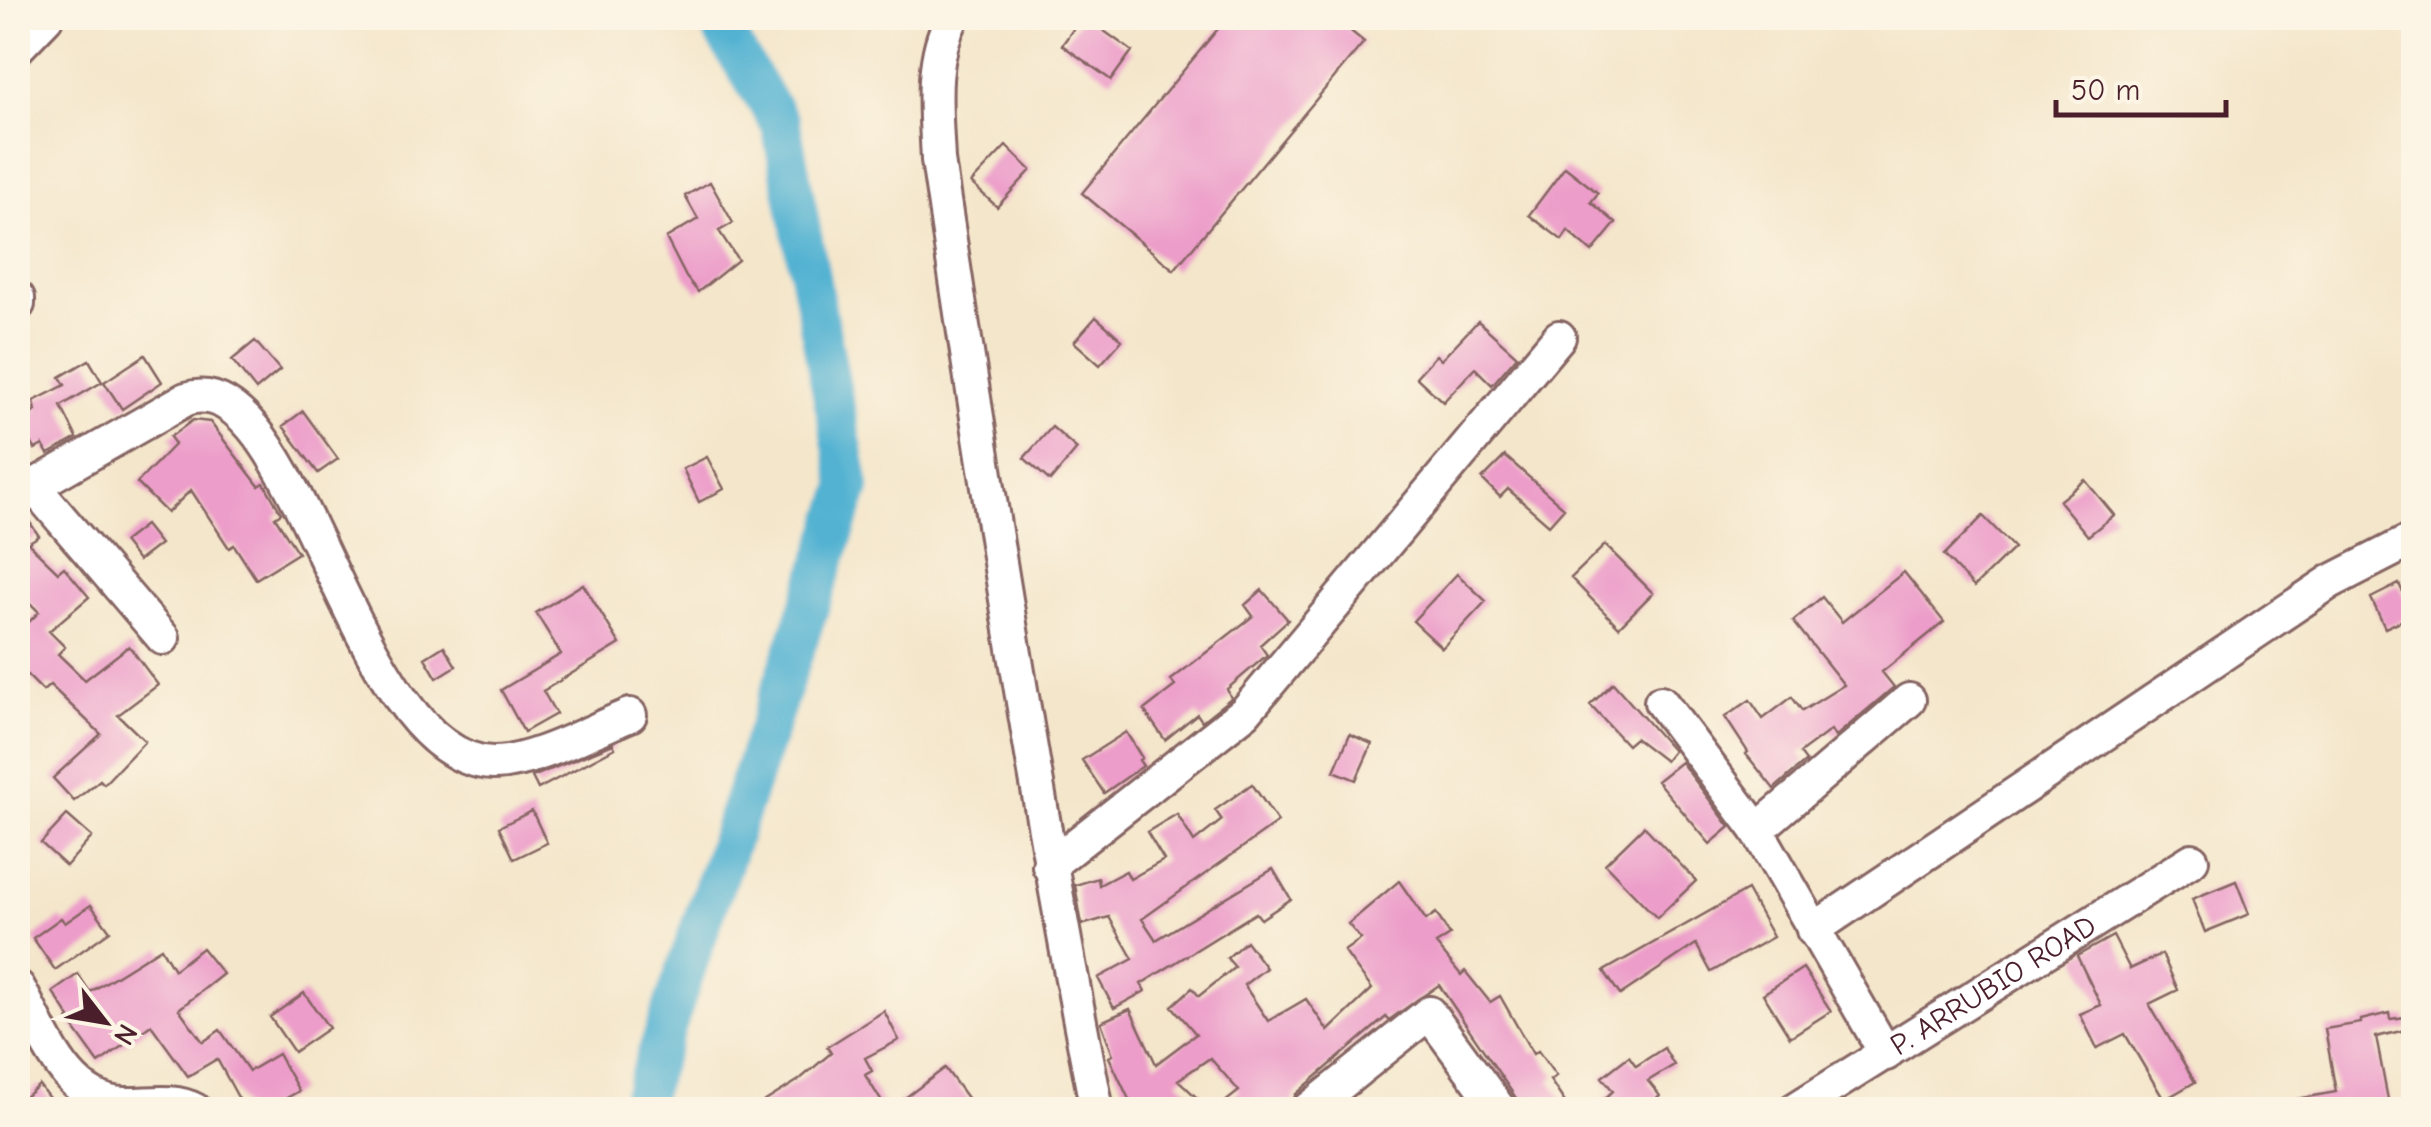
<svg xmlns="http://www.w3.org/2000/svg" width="2431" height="1127" font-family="'Comic Neue',sans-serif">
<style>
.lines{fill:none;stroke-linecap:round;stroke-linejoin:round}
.river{stroke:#53b2d2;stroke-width:40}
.building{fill:#ec9dc9}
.minor-casing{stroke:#866563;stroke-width:38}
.minor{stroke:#fff;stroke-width:32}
.labels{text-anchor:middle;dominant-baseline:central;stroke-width:8;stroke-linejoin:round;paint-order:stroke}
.street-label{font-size:30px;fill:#4a1f2b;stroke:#fcf5e5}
</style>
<rect width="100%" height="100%" fill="#fcf5e5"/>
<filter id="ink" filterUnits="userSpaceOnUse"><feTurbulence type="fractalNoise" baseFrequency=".01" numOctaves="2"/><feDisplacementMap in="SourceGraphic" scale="20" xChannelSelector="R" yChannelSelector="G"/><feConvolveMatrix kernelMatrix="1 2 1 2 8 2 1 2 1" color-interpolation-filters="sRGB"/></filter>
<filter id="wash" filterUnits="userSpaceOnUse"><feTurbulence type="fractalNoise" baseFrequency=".0048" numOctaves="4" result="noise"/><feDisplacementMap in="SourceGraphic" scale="40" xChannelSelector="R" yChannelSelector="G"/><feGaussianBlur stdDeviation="2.25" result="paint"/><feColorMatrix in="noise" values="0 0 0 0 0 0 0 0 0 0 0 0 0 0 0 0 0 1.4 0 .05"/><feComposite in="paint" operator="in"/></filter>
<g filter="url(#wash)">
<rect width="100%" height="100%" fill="#f4e6cb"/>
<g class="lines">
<path class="river" d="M638,1110L850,487L781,125L715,18"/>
</g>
<g id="blocks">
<path class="building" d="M1081,18H1086L1132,51L1111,80L1062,45Z
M1227,18H1335L1364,42L1174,270L1082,193Z
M1006,146L1031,170L997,207L971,183Z
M1565,167L1598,193L1591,202L1616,223L1592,252L1568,231L1562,240L1529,215Z
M710,182L733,223L719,231L738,260L698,292L686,277L666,238L698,219L685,196Z
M1096,317L1122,340L1100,365L1074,342Z
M1478,321L1517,356L1492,385L1475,368L1443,402L1416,377L1436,355L1441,360Z
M255,341L280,370L256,390L232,360Z
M145,355L162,382L122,409L104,382Z
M89,360L102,382L61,406L77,438L48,454L43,445L35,449L21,423L36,411L34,401L65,385L60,377Z
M303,411L338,459L318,473L283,426Z
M193,420L210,422L259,486L264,483L281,513L275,517L298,553L256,579L234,545L229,548L191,490L167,513L137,483L175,444L170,437Z
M1052,427L1077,449L1050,481L1024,458Z
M1505,456L1564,508L1549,525L1508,489L1500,497L1482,479Z
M707,457L724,489L699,502L683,469Z
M2085,480L2114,515L2088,536L2059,501Z
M24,514L39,536L28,543L58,572L64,567L89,597L49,631L65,647L58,654L85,680L129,646L158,685L118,715L145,741L104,784L100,780L74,801L53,778L101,734L50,685L43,691L18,666V633L39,612L18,591V515Z
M1983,516L2014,548L1974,587L1944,555Z
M145,525L160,544L138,561L123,542Z
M1605,545L1653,593L1619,627L1571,578Z
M1904,572L1944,622L1882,672L1894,687L1835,737L1831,730L1800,753L1806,761L1774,789L1746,754L1748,752L1725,717L1750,700L1763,719L1792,697L1802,711L1844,685L1793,621L1822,597L1842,622Z
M1457,574L1486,601L1442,648L1413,621Z
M583,584L620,644L543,691L556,714L524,732L501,690L561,654L536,613Z
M2399,584L2414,615L2385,628L2371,598Z
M1262,590L1288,620L1260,645L1267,655L1227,689L1231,698L1202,721L1197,714L1165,740L1144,710L1175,686L1171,680L1253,616L1245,605Z
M444,646L456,666L437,678L425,658Z
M1613,683L1673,751L1665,761L1635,738L1627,745L1590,705Z
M1126,732L1142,758L1139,760L1143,766L1104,793L1082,760Z
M1350,734L1372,744L1356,780L1334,771Z
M613,744L615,748L538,789L532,777Z
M1681,762L1730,827L1710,844L1657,781Z
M1252,784L1278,822L1142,919L1156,940L1273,869L1291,899L1261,919L1256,913L1141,984L1145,991L1114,1008L1098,978L1133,959L1109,917L1082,925L1075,885L1098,878L1099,885L1126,871L1130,879L1164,860L1147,832L1177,814L1194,842L1222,820L1215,810Z
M532,811L547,843L514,859L499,827Z
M67,815L92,837L66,866L41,843Z
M1644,826L1696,881L1657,918L1605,864Z
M1399,881L1426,920L1436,913L1450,935L1436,944L1461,975L1465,971L1490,1002L1500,996L1533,1054L1538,1051L1556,1076L1550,1080L1570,1110H1520L1516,1098L1439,985L1389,1020L1386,1017L1296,1094L1288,1110H1215L1239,1091L1210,1058L1178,1080L1210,1110H1134L1109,1057L1113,1055L1101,1022L1130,1009L1156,1064L1196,1034L1172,1006L1192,988L1199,996L1235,967L1227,958L1246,941L1266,968L1244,985L1268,1021L1306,999L1328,1031L1372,989L1344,951L1361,939L1348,924Z
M2236,881L2249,914L2205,932L2192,899Z
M1747,890L1773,937L1711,972L1696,944L1620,995L1604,971Z
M91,905L110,931L55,970L33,938L61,918L65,923Z
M2113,936L2130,969L2162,954L2178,990L2149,1004L2195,1082L2164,1100L2125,1034L2097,1048L2080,1014L2101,1005L2077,956Z
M161,948L174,970L202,948L223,974L179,1009L203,1042L220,1030L249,1071L278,1054L299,1091L265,1110H245L217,1059L188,1076L151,1025L99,1063L68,1020L70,1018L53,992L78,974L90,992Z
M1803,968L1831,1011L1790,1037L1763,994Z
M304,993L329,1028L294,1052L270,1017Z
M884,1011L899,1040L865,1058L872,1071L865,1075L887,1110H751L799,1080L831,1053L827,1047Z
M2389,1013L2390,1019L2406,1017L2409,1029L2376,1037L2390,1110H2291V1100L2336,1092L2325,1029L2361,1023V1020Z
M1664,1048L1674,1065L1648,1081L1660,1096L1643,1110H1592L1613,1091L1602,1077L1629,1056L1636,1066Z
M945,1068L976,1110H889Z
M39,1085L58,1110H18V1103Z"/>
</g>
</g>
<g filter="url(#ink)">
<use href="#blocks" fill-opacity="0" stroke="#866563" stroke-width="2.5"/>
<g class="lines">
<g class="minor-casing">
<g id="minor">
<path d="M952,18C929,61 936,112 938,160C985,477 1035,794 1097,1110"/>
<path d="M18,47L46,18"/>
<path d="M18,298V304"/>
<path d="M34,487L163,638"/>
<path d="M18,495L186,399C299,361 352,760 493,763C534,763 592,730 630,715"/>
<path d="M1661,702L1757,830L1886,1054"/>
<path d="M1757,830L1909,700"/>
<path d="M1049,866L1245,712L1559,337"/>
<path d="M1813,930L2330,582L2414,539"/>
<path d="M18,987C43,1031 65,1102 124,1104C148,1105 172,1098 195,1110"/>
<path d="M1308,1110L1429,1013L1500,1110"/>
<path id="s1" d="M1794,1110L2192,860"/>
</g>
</g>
<use href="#minor" class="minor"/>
</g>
</g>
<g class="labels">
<g class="street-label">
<text stroke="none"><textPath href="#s1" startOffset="235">P. ARRUBIO ROAD</textPath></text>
</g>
</g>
<rect width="2431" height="1127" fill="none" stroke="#fcf5e5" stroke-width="60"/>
<g transform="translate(105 1022) rotate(121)" stroke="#fcf5e5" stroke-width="8" paint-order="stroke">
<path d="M0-8L18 38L0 25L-18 38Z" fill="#4a1f2b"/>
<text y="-15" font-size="28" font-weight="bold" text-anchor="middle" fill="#4a1f2b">N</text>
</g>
<path d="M2056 100v15h170v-15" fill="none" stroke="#4a1f2b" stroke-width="5"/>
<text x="2071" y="100" font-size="30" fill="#4a1f2b" stroke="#fcf5e5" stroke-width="8" paint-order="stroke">50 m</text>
</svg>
